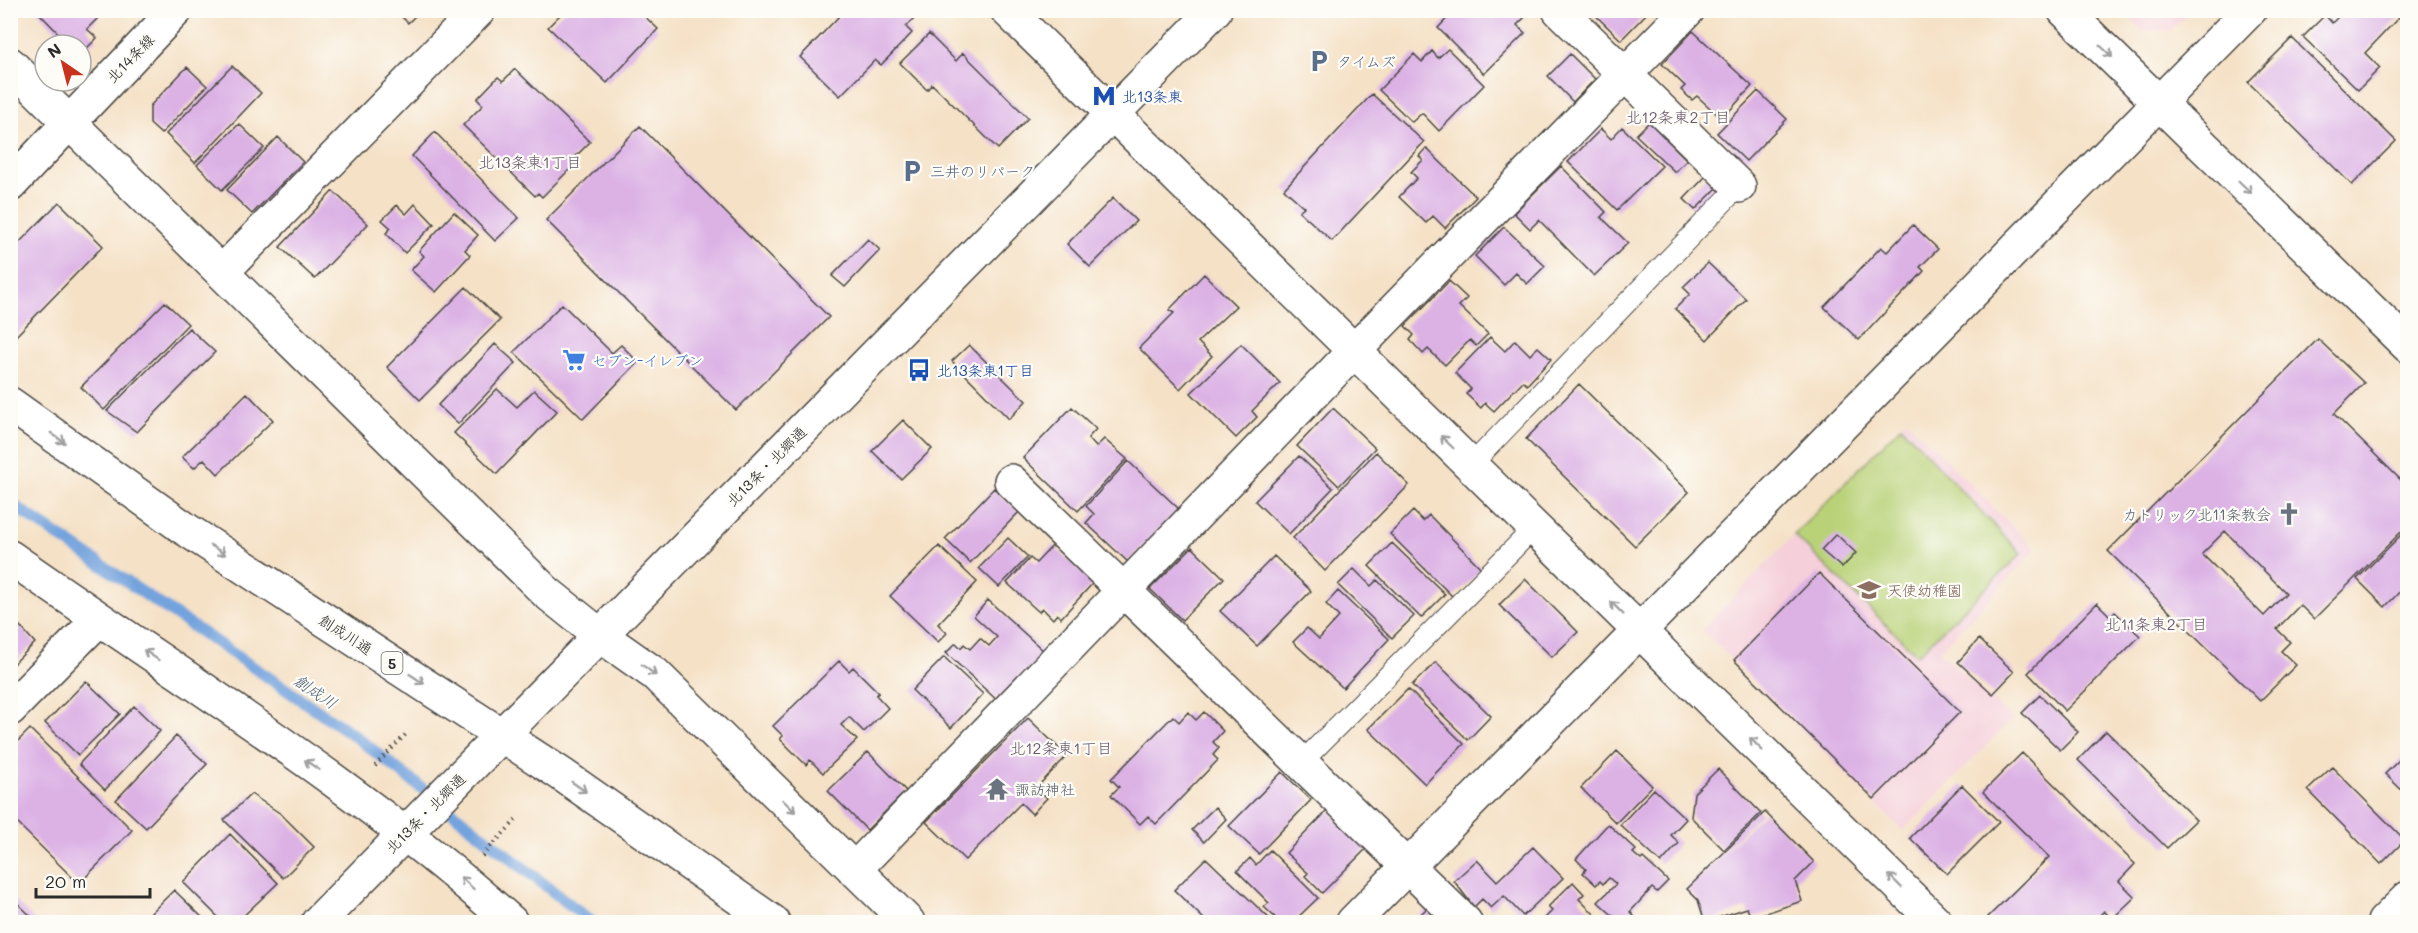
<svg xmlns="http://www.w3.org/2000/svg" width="2418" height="933" font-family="Mali,'Klee One',sans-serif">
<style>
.built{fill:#f5cfda}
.green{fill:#b9d278;stroke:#727e52;stroke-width:1.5}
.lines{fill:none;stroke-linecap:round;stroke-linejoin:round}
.stream{stroke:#73a3dd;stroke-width:12}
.building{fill:#dcb2e5;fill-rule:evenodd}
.service-casing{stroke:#494642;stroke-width:22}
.minor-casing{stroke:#494642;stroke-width:36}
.tertiary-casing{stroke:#494642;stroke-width:36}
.trunk-casing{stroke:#494642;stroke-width:36}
.path{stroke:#494642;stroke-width:4;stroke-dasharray:1.5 4.5;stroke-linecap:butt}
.service{stroke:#fff;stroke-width:20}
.minor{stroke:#fff;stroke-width:33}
.tertiary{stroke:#fff;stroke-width:33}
.trunk{stroke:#fff;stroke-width:33}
.path-bridge{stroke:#494642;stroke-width:4;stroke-dasharray:1.5 4.5;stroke-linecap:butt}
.oneway{stroke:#a0a0a0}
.labels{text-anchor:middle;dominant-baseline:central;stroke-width:4.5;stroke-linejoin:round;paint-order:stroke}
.shield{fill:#fdfcf7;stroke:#6a6a68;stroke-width:1.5}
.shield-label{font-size:14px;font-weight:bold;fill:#2b2b2b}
.street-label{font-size:15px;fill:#2b2b2b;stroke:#fdfcf7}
.service-label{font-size:15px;fill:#4e5e75;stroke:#fdfcf7;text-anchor:start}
.transit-label{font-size:15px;fill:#164399;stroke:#fdfcf7;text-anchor:start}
.shop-label{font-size:15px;fill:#366cbe;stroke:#fdfcf7;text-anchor:start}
.worship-label{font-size:15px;fill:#5b616d;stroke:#fdfcf7;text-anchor:end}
.education-label{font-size:15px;fill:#785e54;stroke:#fdfcf7;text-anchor:start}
.neighbourhood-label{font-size:16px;fill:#695a6c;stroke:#fdfcf7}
.water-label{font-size:16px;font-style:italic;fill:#485b72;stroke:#fdfcf7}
</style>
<rect width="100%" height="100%" fill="#fdfcf7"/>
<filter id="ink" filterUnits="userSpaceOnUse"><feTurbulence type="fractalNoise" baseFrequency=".0167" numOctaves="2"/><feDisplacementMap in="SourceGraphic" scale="12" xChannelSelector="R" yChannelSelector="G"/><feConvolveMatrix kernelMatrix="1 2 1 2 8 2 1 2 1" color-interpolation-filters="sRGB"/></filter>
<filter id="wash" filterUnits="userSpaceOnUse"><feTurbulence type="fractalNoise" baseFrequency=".008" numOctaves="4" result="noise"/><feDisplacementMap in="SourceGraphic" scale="24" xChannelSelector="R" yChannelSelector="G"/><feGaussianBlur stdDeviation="1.35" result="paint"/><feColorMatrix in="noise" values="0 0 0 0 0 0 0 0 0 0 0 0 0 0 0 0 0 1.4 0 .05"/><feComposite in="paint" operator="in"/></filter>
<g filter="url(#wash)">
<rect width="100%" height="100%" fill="#f5e1c6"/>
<path class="built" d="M2122,11H2191L2171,30L2143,31Z
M1906,420L2036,550L1939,651L2012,719L1903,831L1702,630Z"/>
<path class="green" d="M1901,426L2021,554L1917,655L1794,535Z"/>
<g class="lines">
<path class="stream" d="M10,503L355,736L592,922"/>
</g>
<g id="blocks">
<path class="building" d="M36,10H106L87,29L97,38L81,54V45H70Z
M395,10H421L408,23Z
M565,10H638L658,29L607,83L548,27Z
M845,10H915L919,14L906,27L912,33L881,65L875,60L840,96L800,57Z
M1455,10H1524L1528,14L1517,25L1525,33L1484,74L1438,28Z
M1590,10H1650L1621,40Z
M2345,10H2398L2402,14L2365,53L2380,68L2358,90L2303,37L2325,15L2332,23Z
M1693,31L1752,86L1722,119L1697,96L1692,100L1681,90L1685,86L1662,64Z
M929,34L956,61L963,53L1028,118L998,149L932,84L927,90L900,63Z
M2292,38L2396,141L2352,185L2248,82Z
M1448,49L1484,85L1439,131L1422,113L1412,122L1379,90L1414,54L1422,62L1432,51L1438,58Z
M1570,54L1595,79L1573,102L1548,76Z
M232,66L261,93L195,163L166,134Z
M187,67L207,86L161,134L150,124V106Z
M515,69L590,142L571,161L574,165L542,197L538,193L535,196L463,125L483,105L477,99L498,77L503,81Z
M1758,91L1787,119L1746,161L1717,133Z
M1372,94L1424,142L1332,241L1299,211L1304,207L1284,189Z
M1649,122L1687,160L1675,172L1636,135Z
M239,124L264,148L222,190L197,165Z
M640,126L829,317L736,410L546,220Z
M1622,127L1662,166L1617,210L1568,162L1601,129L1611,139Z
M435,132L519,218L495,241L412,156Z
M278,137L303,162L252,214L227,190Z
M1426,148L1476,197L1445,228L1433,216L1426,223L1399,197L1417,178L1411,172L1423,160L1419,156Z
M1561,166L1606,212L1601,217L1628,243L1594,276L1539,220L1530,229L1514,213Z
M1706,176L1718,187L1695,210L1684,199Z
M333,191L368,224L315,279L280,247Z
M1113,198L1136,221L1090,267L1067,244Z
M59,202L103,246L13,339L10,337V252Z
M415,204L434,224L405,253L386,233L391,228L382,220L397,205L406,214Z
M454,212L478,235L465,250L470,255L436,292L411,270L424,256L419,251Z
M1913,225L1938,249L1920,267L1924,271L1859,340L1824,307L1881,247L1887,252Z
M1504,227L1545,266L1527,284L1516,273L1504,285L1475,256Z
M868,239L880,250L845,287L832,276Z
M1708,263L1746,299L1707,340L1675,309L1690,294L1683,287Z
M1204,274L1236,306L1198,342L1212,356L1180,389L1139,348L1174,313L1169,310Z
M1449,281L1467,298L1459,306L1488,334L1476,346L1470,340L1445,365L1428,349L1423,354L1410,340L1414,335L1405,326Z
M466,287L500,320L420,400L387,367Z
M165,302L188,324L104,410L81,387Z
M562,304L612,353L621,345L638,362L583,419L514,352Z
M189,328L215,352L137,432L107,411Z
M1490,337L1505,351L1515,340L1530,355L1538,347L1551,359L1527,385L1523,381L1494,411L1485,403L1481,408L1466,394L1471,389L1455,373Z
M2318,339L2364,383L2334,414L2408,487V525L2314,619L2300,605L2277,629L2290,642L2281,651L2296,665L2260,701L2108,551ZM2225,531L2286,593L2264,616L2202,554Z
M495,344L516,363L458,424L438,405Z
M1241,344L1280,383L1252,411L1257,417L1236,438L1191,393Z
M969,345L1026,401L1009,419L952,361Z
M1579,384L1689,492L1635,546L1526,439Z
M497,389L517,407L534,390L557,411L497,474L454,433Z
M247,393L273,420L218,474L204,459L194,468L182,457Z
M1072,407L1096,429L1088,438L1096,447L1104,439L1127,459L1078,511L1023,458Z
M1333,408L1375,448L1339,486L1297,446Z
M903,420L932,449L901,479L872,451Z
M1376,452L1409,485L1325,571L1293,538Z
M1299,456L1333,488L1289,534L1255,501Z
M1128,461L1179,509L1128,562L1086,523L1094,514L1086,506Z
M994,488L1019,512L970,563L945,539Z
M1413,511L1423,521L1429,515L1482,569L1453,597L1390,534Z
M2408,528V583L2385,607L2357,579Z
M1836,534L1856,553L1842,568L1821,550Z
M1008,538L1028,557L999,587L979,568Z
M1392,543L1445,594L1421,618L1369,566Z
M1053,545L1093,583L1061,618L1057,614L1053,619L1042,608L1039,612L1007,583L1030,558L1036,563Z
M939,546L977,582L938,624L947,633L938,642L890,596Z
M1192,547L1224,578L1182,620L1150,589Z
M1274,556L1311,591L1257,646L1220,611Z
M1354,569L1371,586L1377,580L1414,616L1392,638L1338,585Z
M1819,573L1960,712L1874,799L1734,660Z
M1525,579L1578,632L1552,657L1499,605Z
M1338,591L1389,639L1343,688L1293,642L1307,628L1319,639L1339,617L1326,604Z
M988,600L1046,653L1000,703L946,653L956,643L961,648L964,644L970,649L980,638L989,646L997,637L974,616Z
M2097,603L2111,617L2115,612L2140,636L2065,711L2028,673Z
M19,625L35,643L10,667V634Z
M1979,639L2014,672L1993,694L1958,662Z
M944,657L983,694L951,728L912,690Z
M839,661L849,671L853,667L879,693L876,695L888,708L864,732L849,717L841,725L857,740L823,773L810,760L806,765L780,739L783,736L773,726Z
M1436,662L1491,716L1468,740L1412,685Z
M86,681L120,714L78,755L45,723Z
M1408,689L1464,744L1425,784L1368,729Z
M2040,695L2078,732L2060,750L2022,713Z
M134,706L160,731L105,790L79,764Z
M1188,712L1196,720L1204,712L1223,731L1213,742L1219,748L1213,755L1218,760L1156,824L1148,816L1140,824L1111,795L1119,787L1111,779L1173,716L1179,722Z
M1028,718L1067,756L1037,787L1047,798L1032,814L1021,803L965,860L926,822Z
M30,729L132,830L79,884L10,816V749Z
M2106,731L2196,820L2167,848L2078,760Z
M176,736L207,764L146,828L116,800Z
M1617,751L1652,786L1616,823L1581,788Z
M2408,751V796L2385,774Z
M868,752L906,791L867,830L828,791Z
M2022,753L2135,864L2119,881L2135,897L2112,919L2104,911L2093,922H1994L1988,917L2049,857L1983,792Z
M2332,767L2405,840L2381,864L2308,790Z
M1718,769L1761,813L1724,850L1691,817L1694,793Z
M1282,772L1311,800L1259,854L1229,826Z
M1962,785L1999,822L1947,874L1910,838Z
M1654,789L1686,819L1671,835L1679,843L1661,863L1620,825Z
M251,794L281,814L314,847L283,878L224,820Z
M1215,807L1226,819L1204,842L1192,830Z
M1328,810L1367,848L1322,893L1305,876L1308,873L1286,853Z
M1765,812L1814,862L1795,881L1802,901L1751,918L1747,908L1705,922L1698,900L1687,889Z
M1608,824L1636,850L1633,853L1641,860L1643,858L1668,881L1657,892L1652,888L1630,912L1634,916L1628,922H1620L1598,902L1616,884L1609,878L1603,884L1600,881L1596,885L1583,873L1586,869L1576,859Z
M230,834L278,883L237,922H223L183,882Z
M1533,847L1563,878L1523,916L1504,896L1491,908L1482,899L1474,907L1454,881L1477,860L1497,881Z
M1270,850L1318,898L1293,922H1280L1264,907L1269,903L1237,871L1250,858L1256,865Z
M1206,858L1273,922H1207L1174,890Z
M1573,882L1584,894L1579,899L1601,921L1606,916L1613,922H1541L1552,911L1548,907Z
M174,890L207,922H142Z
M10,896L37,922H10Z
M1427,908L1443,922H1413Z"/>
</g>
</g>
<g filter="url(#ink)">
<use href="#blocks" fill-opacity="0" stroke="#494642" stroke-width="1.5"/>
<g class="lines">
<g class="service-casing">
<path id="service" d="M1471,465L1739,186
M1302,762L1535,527"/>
</g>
<g class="minor-casing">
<path id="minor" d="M1559,10L1739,186
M10,185L176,10
M222,272L479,10
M1011,481L1465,922
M601,636L655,674L908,922
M10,709L99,619
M854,870L1353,352L1688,10
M1353,922L2250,10
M2384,922L2408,898"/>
</g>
<g class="tertiary-casing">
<path id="tertiary" d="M1007,10L1936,922
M2064,10L2408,346
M10,64L546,592L601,636
M318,922L1215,10"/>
</g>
<g class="trunk-casing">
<path id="trunk" d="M10,404L184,528L561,774L773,922
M10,557C179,676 357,784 511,922"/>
</g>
<path class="path" d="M375,766L408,732"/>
<use href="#service" class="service"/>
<use href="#minor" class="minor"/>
<use href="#tertiary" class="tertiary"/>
<use href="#trunk" class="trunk"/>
<path class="path-bridge" d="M482,856L519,817"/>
</g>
<defs><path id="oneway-shaft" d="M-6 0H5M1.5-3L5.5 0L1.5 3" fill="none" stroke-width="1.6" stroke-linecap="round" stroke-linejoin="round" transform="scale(1.5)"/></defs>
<g class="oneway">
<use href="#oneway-shaft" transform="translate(2106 51) rotate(44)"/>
<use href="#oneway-shaft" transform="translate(2245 187) rotate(44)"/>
<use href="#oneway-shaft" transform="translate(58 438) rotate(36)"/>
<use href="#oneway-shaft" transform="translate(1447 442) rotate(-136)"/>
<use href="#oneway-shaft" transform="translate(218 550) rotate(33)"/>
<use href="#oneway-shaft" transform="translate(1617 608) rotate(-135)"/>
<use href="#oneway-shaft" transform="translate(151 655) rotate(-146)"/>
<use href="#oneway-shaft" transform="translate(649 670) rotate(37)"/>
<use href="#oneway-shaft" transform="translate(417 679) rotate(33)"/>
<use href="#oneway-shaft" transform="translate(1756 744) rotate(-135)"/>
<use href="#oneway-shaft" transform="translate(312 765) rotate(-146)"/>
<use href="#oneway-shaft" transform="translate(579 787) rotate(35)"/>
<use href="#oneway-shaft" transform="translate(789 806) rotate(44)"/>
<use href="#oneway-shaft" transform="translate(1895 881) rotate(-135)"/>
<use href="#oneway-shaft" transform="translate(467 883) rotate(-138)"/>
</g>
</g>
<defs>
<g id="parking-bare" transform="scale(1.8)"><path d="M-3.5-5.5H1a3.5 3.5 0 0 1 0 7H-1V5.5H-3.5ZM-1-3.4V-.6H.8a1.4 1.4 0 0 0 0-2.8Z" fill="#5c6f8a" stroke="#fdfcf7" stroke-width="2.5" paint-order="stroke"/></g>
<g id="metro-bare" transform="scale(1.8)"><path d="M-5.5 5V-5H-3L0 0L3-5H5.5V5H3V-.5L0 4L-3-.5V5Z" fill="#1a4fb4" stroke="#fdfcf7" stroke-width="2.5" paint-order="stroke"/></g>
<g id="supermarket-bare" transform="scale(1.8)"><path d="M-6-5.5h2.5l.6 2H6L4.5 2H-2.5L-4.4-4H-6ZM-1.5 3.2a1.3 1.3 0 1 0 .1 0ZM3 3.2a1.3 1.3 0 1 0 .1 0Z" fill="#3f7fe0" stroke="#fdfcf7" stroke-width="2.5" paint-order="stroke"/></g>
<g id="bus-bare" transform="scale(1.8)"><path d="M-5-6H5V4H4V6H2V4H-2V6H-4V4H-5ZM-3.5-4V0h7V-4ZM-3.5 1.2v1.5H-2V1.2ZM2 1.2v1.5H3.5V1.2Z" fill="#1a4fb4" stroke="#fdfcf7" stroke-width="2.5" paint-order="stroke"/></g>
<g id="church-bare" transform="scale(1.8)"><path d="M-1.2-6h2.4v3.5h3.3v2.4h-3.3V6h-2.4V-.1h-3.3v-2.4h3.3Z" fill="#6b7280" stroke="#fdfcf7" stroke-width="2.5" paint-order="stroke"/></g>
<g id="school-bare" transform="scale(1.8)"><path d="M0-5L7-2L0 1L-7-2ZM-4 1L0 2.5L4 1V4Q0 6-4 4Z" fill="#8d6e63" stroke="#fdfcf7" stroke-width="2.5" paint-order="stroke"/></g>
<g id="temple-bare" transform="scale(1.8)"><path d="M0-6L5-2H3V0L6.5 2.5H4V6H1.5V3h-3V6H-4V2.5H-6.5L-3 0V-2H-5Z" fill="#6b7280" stroke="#fdfcf7" stroke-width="2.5" paint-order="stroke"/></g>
</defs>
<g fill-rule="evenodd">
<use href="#parking-bare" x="1319" y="61"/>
<use href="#metro-bare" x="1104" y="96"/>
<use href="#parking-bare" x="912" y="171"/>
<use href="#supermarket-bare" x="574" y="360"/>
<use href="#bus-bare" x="919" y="370"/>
<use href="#church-bare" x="2289" y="514"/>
<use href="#school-bare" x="1869" y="590"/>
<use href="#temple-bare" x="997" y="789"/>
</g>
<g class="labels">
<rect class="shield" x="381.5" y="652" width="21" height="22" rx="4.5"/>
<g class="shield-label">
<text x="392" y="663">5</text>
</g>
<g class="street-label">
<text transform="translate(130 58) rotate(-46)">北14条線</text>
<text transform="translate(766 466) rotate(-45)">北13条・北郷通</text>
<text transform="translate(346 634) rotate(33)">創成川通</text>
<text transform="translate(425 813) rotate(-45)">北13条・北郷通</text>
</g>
<g class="service-label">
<text x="1337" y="61">タイムズ</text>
<text x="930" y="171">三井のリパーク</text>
</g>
<g class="transit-label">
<text x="1122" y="96">北13条東</text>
<text x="937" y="370">北13条東1丁目</text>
</g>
<g class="shop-label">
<text x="592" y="360">セブン-イレブン</text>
</g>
<g class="worship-label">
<text x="2271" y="514">カトリック北11条教会</text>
<text x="1015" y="789" text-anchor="start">諏訪神社</text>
</g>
<g class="education-label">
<text x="1887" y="590">天使幼稚園</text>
</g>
<g class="neighbourhood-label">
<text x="1678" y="116">北12条東2丁目</text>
<text x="530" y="161">北13条東1丁目</text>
<text x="2156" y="623">北11条東2丁目</text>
<text x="1061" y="747">北12条東1丁目</text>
</g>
<g class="water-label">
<text transform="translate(316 691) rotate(34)">創成川</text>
</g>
</g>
<rect width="2418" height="933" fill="none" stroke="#fdfcf7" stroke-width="36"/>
<g transform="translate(63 63) rotate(325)"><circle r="28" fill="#fdfcf7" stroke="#a9a8a5" stroke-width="1.5"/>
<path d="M0-4.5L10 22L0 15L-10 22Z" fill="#c8321e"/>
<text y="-9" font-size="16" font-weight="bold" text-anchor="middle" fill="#2b2b2b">N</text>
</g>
<path d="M36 888v9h114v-9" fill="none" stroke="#2b2b2b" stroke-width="3"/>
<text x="45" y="888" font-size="18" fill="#2b2b2b" stroke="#fdfcf7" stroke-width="4.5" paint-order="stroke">20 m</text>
</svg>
